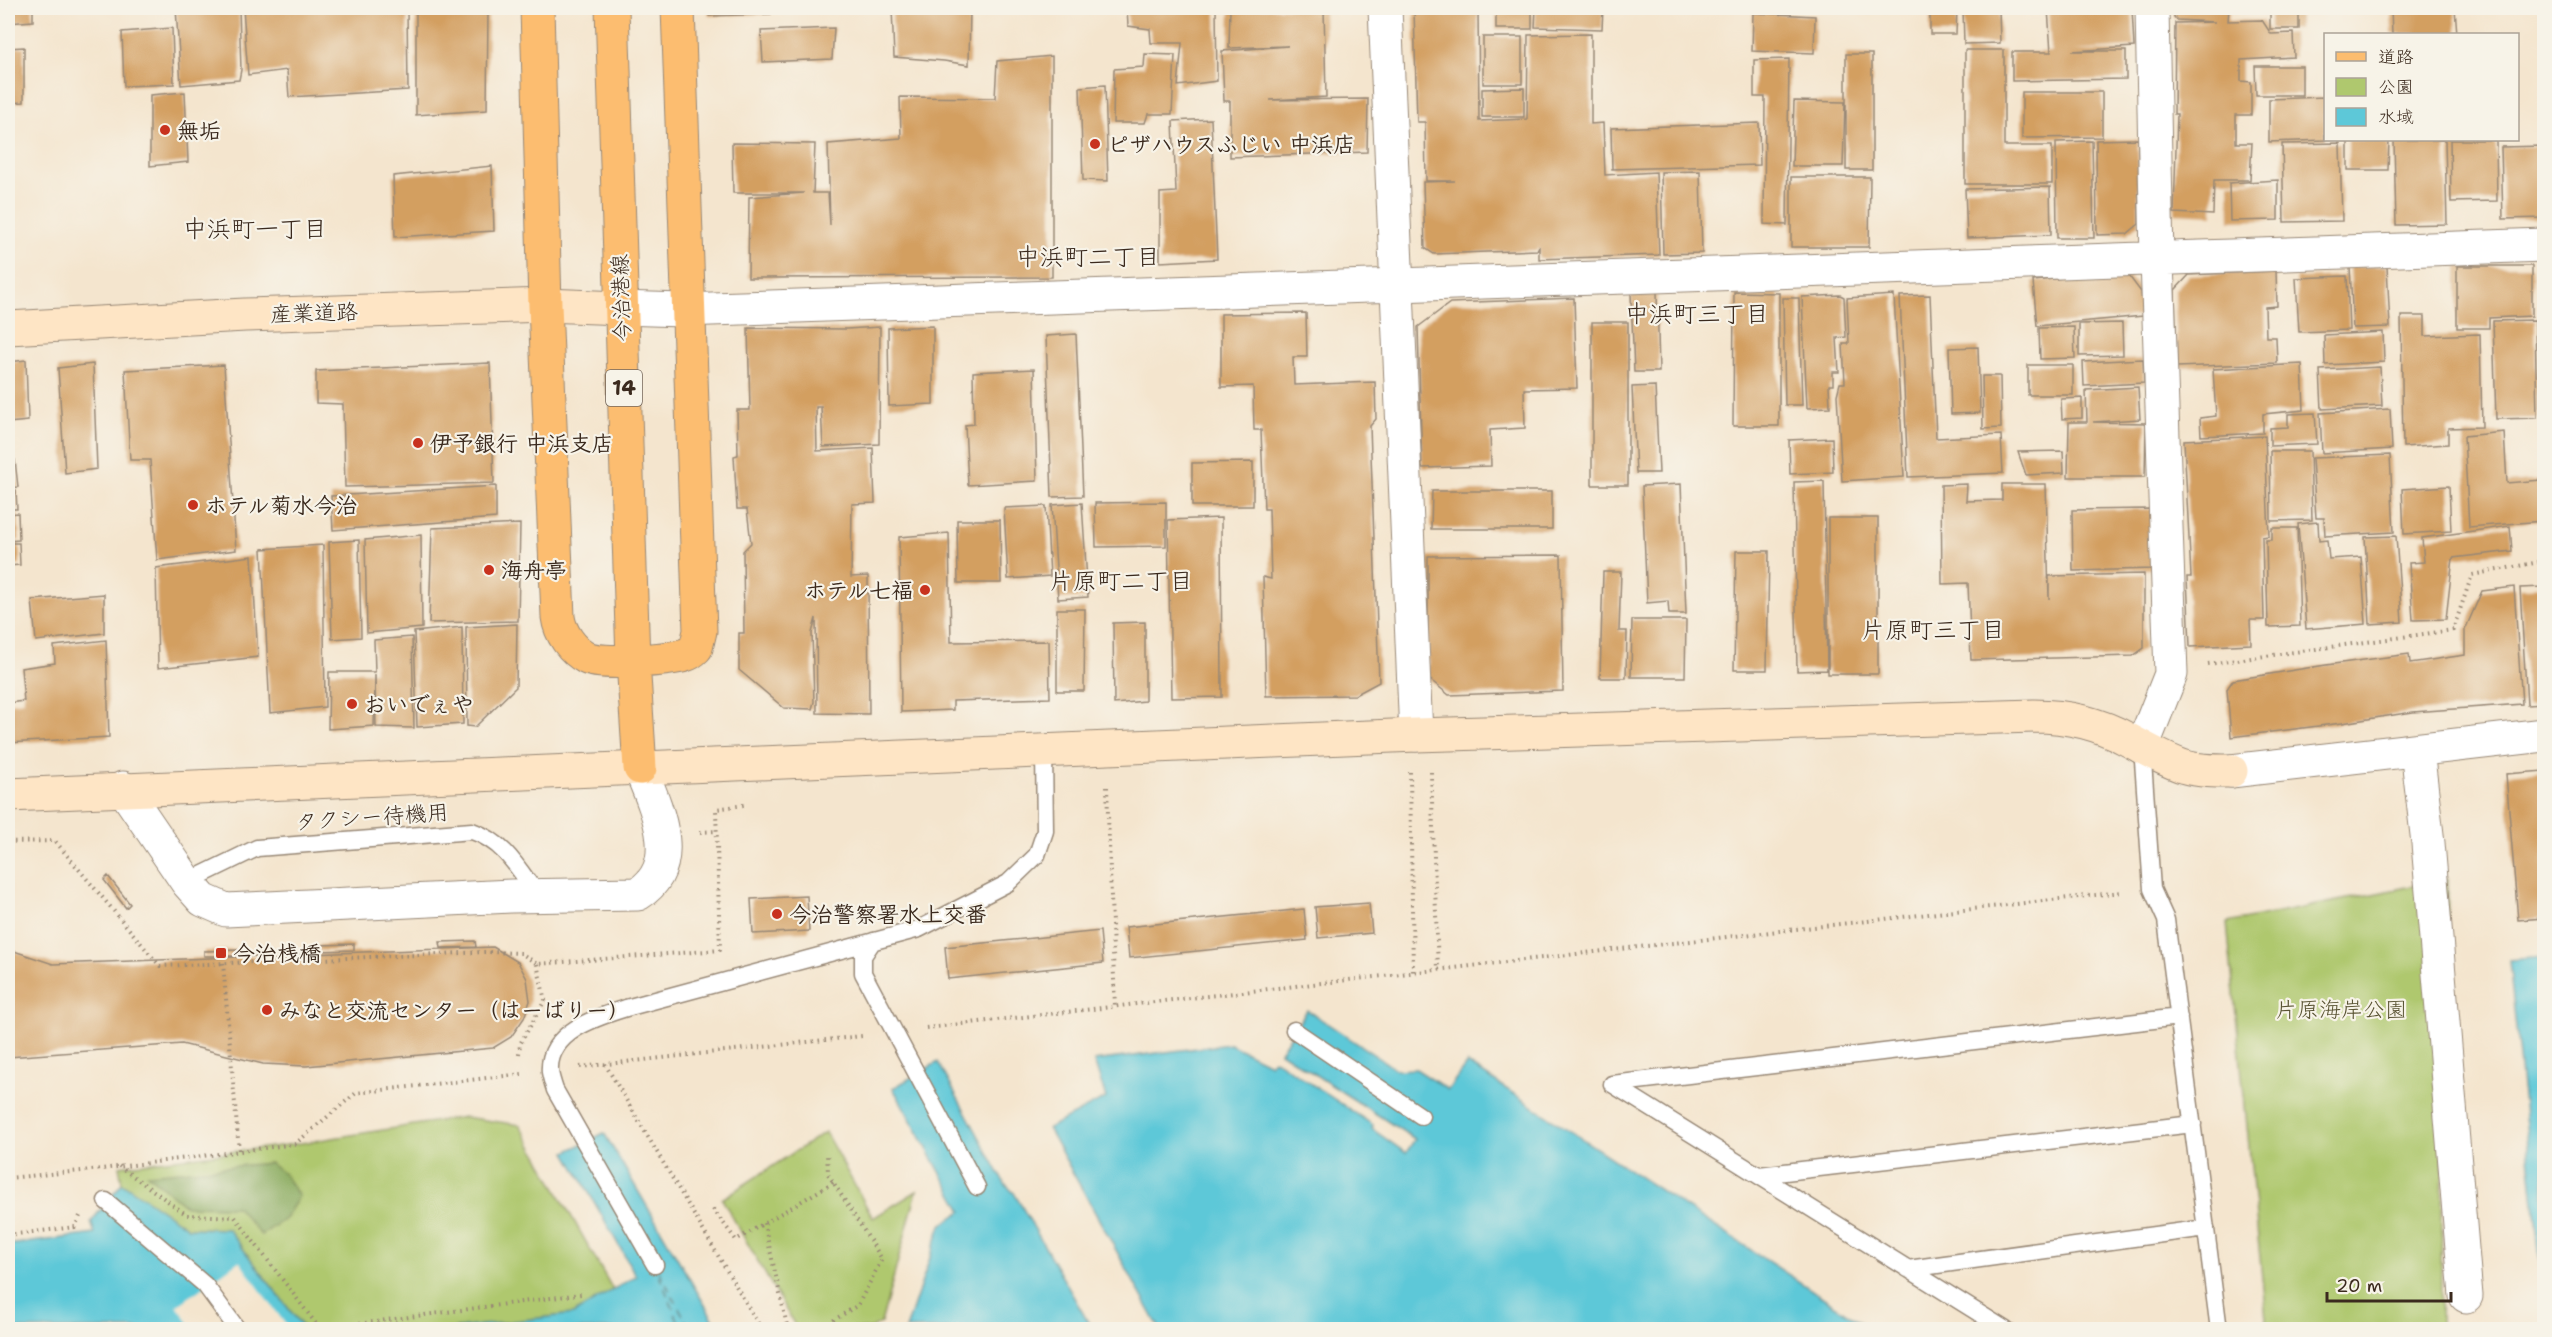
<svg xmlns="http://www.w3.org/2000/svg" width="2552" height="1337" font-family="'Shantell Sans','Klee One',sans-serif">
<style>
.green{fill:#afc86e;stroke:#757946;stroke-width:1.5}
.forest{fill:#8bac61;stroke:#636b40;stroke-width:1.5}
.water{fill:#5dc8d8;stroke:#4c797b;stroke-width:1.5}
.pier{fill:#f4e5ce}
.lines{fill:none;stroke-linecap:round;stroke-linejoin:round}
.ferry{stroke:#455956;stroke-width:1.5;stroke-dasharray:8 6;stroke-linecap:butt}
.building{fill:#d39f61}
.lane-casing{stroke:#988876;stroke-width:19}
.street-casing{stroke:#988876;stroke-width:35}
.secondary-casing{stroke:#988876;stroke-width:35}
.primary-casing{stroke:#988876;stroke-width:35}
.path{stroke:#988876;stroke-width:4;stroke-dasharray:1.5 4.5;stroke-linecap:butt}
.lane{stroke:#fff;stroke-width:16}
.street{stroke:#fff;stroke-width:33}
.secondary{stroke:#fee5c5;stroke-width:33}
.primary{stroke:#fcbd6f;stroke-width:33}
.poi-dot{fill:#c8321e;stroke:#f7f3e8;stroke-width:2}
.labels{text-anchor:middle;dominant-baseline:central;stroke-width:4.5;stroke-linejoin:round;paint-order:stroke}
.shield{fill:#f7f3e8;stroke:#73665b;stroke-width:1.5}
.shield-label{font-size:21px;font-weight:bold;fill:#3b2a1e}
.poi-label{font-size:22px;font-weight:bold;fill:#3b2a1e;stroke:#f7f3e8;text-anchor:start}
.street-label{font-size:22px;fill:#3b2a1e;stroke:#f7f3e8}
.park-label{font-size:22px;fill:#585232;stroke:#f7f3e8}
.neighbourhood-label{font-size:24px;fill:#3b2a1e;stroke:#f7f3e8}
</style>
<rect width="100%" height="100%" fill="#f7f3e8"/>
<filter id="ink" filterUnits="userSpaceOnUse"><feTurbulence type="fractalNoise" baseFrequency=".0167" numOctaves="2"/><feDisplacementMap in="SourceGraphic" scale="12" xChannelSelector="R" yChannelSelector="G"/><feConvolveMatrix kernelMatrix="1 2 1 2 8 2 1 2 1" color-interpolation-filters="sRGB"/></filter>
<filter id="wash" filterUnits="userSpaceOnUse"><feTurbulence type="fractalNoise" baseFrequency=".008" numOctaves="4" result="noise"/><feDisplacementMap in="SourceGraphic" scale="24" xChannelSelector="R" yChannelSelector="G"/><feGaussianBlur stdDeviation="1.35" result="paint"/><feColorMatrix in="noise" values="0 0 0 0 0 0 0 0 0 0 0 0 0 0 0 0 0 1.4 0 .05"/><feComposite in="paint" operator="in"/></filter>
<g filter="url(#wash)">
<rect width="100%" height="100%" fill="#f4e5ce"/>
<path class="green" d="M2448,879L2440,1329H2267L2227,923Z
M464,1117L520,1125L613,1290L574,1314L443,1330L304,1329L228,1229L188,1228L122,1183L119,1166L295,1144Z
M825,1132L873,1218L917,1191L881,1323L870,1329H797L722,1199Z"/>
<path class="forest" d="M270,1163L284,1174L299,1196L285,1219L261,1235L237,1207L186,1206L147,1174Z"/>
<path class="water" d="M2544,957V1281H2542L2509,960Z
M1307,1010L1397,1070L1416,1069L1448,1090L1467,1063L1871,1329H1160L1048,1128L1106,1098L1094,1061L1230,1044L1270,1064L1274,1059L1373,1125L1372,1129L1406,1153L1415,1139L1280,1052Z
M938,1062L1005,1184L1014,1193L1092,1329H906L941,1225L962,1211L893,1088Z
M604,1133L719,1329L443,1330L573,1314L636,1276L566,1152Z
M122,1183L188,1228L228,1229L304,1329H8V1245L95,1234L91,1222Z"/>
<path class="pier" d="M239,1261L289,1329L194,1330L177,1306Z"/>
<g class="lines">
<path class="ferry" d="M659,1271L691,1330
M659,1275L682,1330"/>
</g>
<g id="blocks">
<path class="building" d="M8,8H33V21L8,23Z
M176,8H239L241,70L239,80L181,85Z
M243,8H407L408,90L289,97L287,70L248,75Z
M416,8H488L487,110L416,115Z
M708,8H771V14L709,16Z
M892,8H970L969,65L944,61L894,57Z
M1127,8H1216L1217,81L1178,86L1182,43H1151L1150,29L1128,26Z
M1230,8H1324L1326,97L1270,100L1368,99L1367,152L1230,157V101H1224L1222,51L1288,46L1229,48Z
M1414,8H1478L1479,121L1527,119L1528,35L1591,34V124L1603,123L1605,175L1656,172L1659,255L1539,259V246L1537,250L1434,254L1425,248L1423,182L1455,181H1426L1425,122H1417Z
M1496,8H1532V29H1496Z
M1536,8H1603L1602,29L1535,27Z
M1930,8H1957L1956,34H1930Z
M1963,8H1999L2000,43L1964,44Z
M2132,8L2134,47L2072,51H2126V79L2012,81V52H2051L2048,9Z
M2174,8H2229L2228,21L2262,20L2271,34L2293,33L2294,57L2241,60V81L2251,82V115H2236V143H2252L2250,180H2214L2213,215L2174,213L2177,114H2174L2175,23L2215,22L2177,20L2174,17Z
M2235,8H2263V10H2235Z
M2270,8H2299V29H2270Z
M2391,8H2455L2457,34H2392Z
M1753,13L1815,16L1814,53L1752,51Z
M172,28L174,84L124,86L122,32Z
M834,28L832,59L763,62L761,31Z
M1483,37H1522V84H1483Z
M24,47V102L8,103V48Z
M1965,50H2004V146H2052V184H1965Z
M1145,54L1175,55L1172,114H1148L1145,123H1113L1114,69L1144,67Z
M1846,54H1872V170H1846Z
M1052,56V277L748,278L749,197L804,193H733L732,143L815,144L813,193H828L830,225L828,144L901,138L900,97L995,98L997,61Z
M1789,59L1787,225L1764,224L1765,97H1754V60Z
M2255,66H2302V95H2256Z
M1105,85L1108,181L1083,180L1080,87Z
M1524,88V117H1482V89Z
M185,92L188,162L150,166V95Z
M2022,92H2102V137L2022,138Z
M2325,97V140L2269,142V99Z
M1794,101L1845,102L1843,166H1792Z
M1211,119L1217,259L1160,262V193L1176,192L1173,121Z
M1759,123L1760,165L1612,169L1611,128Z
M2138,139L2139,224L2127,234L2097,235L2096,140Z
M2348,140H2389L2388,170H2348Z
M2394,140H2445L2447,224L2396,225Z
M2450,140H2496L2497,201L2451,202Z
M2092,141L2094,238H2057L2056,142Z
M2340,143L2342,221L2284,222L2282,144Z
M2544,146V218L2503,219L2501,147Z
M492,166L494,231L395,237L393,176Z
M1700,171L1702,253L1663,254L1661,172Z
M1791,177H1870L1869,247H1791Z
M2278,180V220L2230,221L2229,183Z
M2050,187L2051,235L1967,238L1965,189Z
M12,210L13,251L8,252V211Z
M2544,263V407H2540V264Z
M2387,266L2390,327L2353,328L2350,267Z
M2457,266H2532V316L2489,318V328H2457Z
M2276,271L2277,306L2265,307L2266,337H2276L2277,363L2177,367L2175,290L2189,275Z
M2126,272L2141,292L2143,316L2037,326L2033,281Z
M2347,276L2349,330L2299,332L2296,278Z
M1657,292L1659,372H1634L1631,293Z
M1734,292L1779,293V426H1733Z
M1840,295L1844,297L1846,337L1837,338L1839,372H1833V385H1829L1830,407L1807,408L1802,297Z
M1894,295L1904,477L1842,481L1837,395L1840,383H1845L1843,344H1849L1847,298Z
M1930,295L1936,438L2001,435L2003,473L1908,477L1900,296Z
M1574,298L1577,388L1524,389L1525,428L1490,430L1491,466L1422,468L1418,327L1450,303Z
M1783,298H1799L1802,405H1785Z
M1306,313L1307,357H1293L1294,385L1375,382L1376,419L1370,426L1379,682L1355,695L1266,696L1263,577L1271,579L1269,509H1264L1261,430H1254L1253,386L1221,387V314Z
M2401,316H2425V336L2480,334L2482,427L2448,428V444L2403,447Z
M2535,320L2537,418L2496,419L2493,321Z
M1592,322H1628V485H1592Z
M2122,323L2123,355L2079,356V324Z
M933,326V404L889,406L888,328Z
M880,327L879,444L823,447L821,407H816L817,451L873,448L875,503L852,504L851,577L868,576L869,714L817,713L816,618L812,633L814,702L812,709L784,708L739,670V633H744L743,551L751,543L747,509H737L734,456L738,455L737,410H750L748,328L846,329Z
M2074,327L2075,358L2040,359L2039,328Z
M2383,332L2384,362L2325,365L2324,335Z
M1076,334L1083,496L1052,497L1046,336Z
M1978,347L1980,413L1951,414L1949,348Z
M2143,359L2144,383L2084,386L2083,362Z
M26,360L28,421L8,423V362Z
M490,363L494,483L345,487L343,404L316,403V371Z
M93,364L97,469L65,473L58,368Z
M2302,364L2304,410L2263,414V433L2201,436L2200,418L2216,416L2213,369Z
M224,365L236,550L157,560L150,460H130L125,370Z
M2028,365H2073V395H2028Z
M2380,367L2382,406L2322,409L2320,370Z
M1034,369L1037,481L968,485L965,425L974,424L973,372Z
M1982,376H2000L2001,428L1983,429Z
M1655,386L1659,473H1636L1632,387Z
M2138,387L2140,419L2093,422L2146,423L2145,477H2068L2069,422H2087L2086,390Z
M2082,398V418L2062,419L2061,399Z
M2390,409L2392,449L2322,453L2320,413Z
M2315,413L2317,444L2270,446V428L2288,427V414Z
M2504,432L2507,483L2541,480L2543,521L2469,527L2464,436Z
M2265,436L2269,536L2262,537L2264,620H2250L2251,644L2190,647L2187,577H2191L2184,440Z
M1832,438L1833,472L1790,474L1789,440Z
M2063,451L2064,473L2026,475L2018,452Z
M2270,451H2310L2312,520L2271,521Z
M2390,455L2394,532L2325,536L2324,518H2316L2312,458Z
M15,460L18,487L8,488V461Z
M1253,462V506H1192V463Z
M1824,481L1827,670L1797,671L1794,482Z
M1681,484L1686,614H1669L1668,601L1647,603L1642,486Z
M1967,484L1966,501L2002,500V484H2046L2049,599V576L2144,574V648L2133,656L1971,660L1968,583L1942,584L1941,485Z
M496,486V518L333,530L331,496Z
M2449,486L2451,531L2404,534L2402,489Z
M16,490L17,509H8V491Z
M1432,491H1552V529H1431Z
M1166,502V546L1096,547L1095,503Z
M1082,503L1088,597L1058,599L1052,505Z
M1046,506L1050,576L1008,579L1004,508Z
M2152,509L2154,569L2073,571L2072,510Z
M18,513L19,540L8,541V514Z
M1221,518L1222,697L1171,698L1168,520Z
M1828,518H1878V674H1828Z
M957,520H1000L1001,583H958Z
M2318,522L2319,541L2327,540L2329,559L2361,557L2366,624L2306,629L2298,524Z
M520,524L518,621L429,623L432,528Z
M2510,526L2512,551L2453,558L2446,619L2413,620L2409,563L2424,562L2422,538Z
M2272,528H2297L2300,626L2268,627L2266,540H2272Z
M949,533L951,642L1049,641L1050,698L953,701V710L901,712L899,537Z
M421,535L422,628L367,633L365,540Z
M2396,536L2402,622L2370,624L2365,537Z
M359,540L361,637L332,639L329,542Z
M8,543H19L20,565L8,566Z
M323,545L325,707L270,713L262,549Z
M1736,551H1769L1767,670H1734Z
M1561,555L1563,691L1449,695L1428,678V556Z
M252,556L258,657L158,668L156,568Z
M1603,572H1621L1619,631H1627L1626,678H1600Z
M2514,587L2522,704L2413,712L2342,723L2231,737L2227,689L2233,680L2326,665L2409,654L2410,663L2465,655V630L2482,591Z
M2544,587V704L2527,705L2520,588Z
M104,594V633L36,641L32,600Z
M1057,609H1085L1084,691H1057Z
M1632,620H1686L1685,677H1631Z
M1145,622V701L1114,704L1113,623Z
M517,624L516,687L475,727L467,726L466,627Z
M462,627L463,724L417,727L414,632Z
M412,637L414,728L376,727L375,675L374,726L328,729L329,672H375L374,640Z
M106,640L109,737L8,743V703L24,701L21,668L55,663L54,646Z
M2544,771V918L2518,920L2506,774Z
M108,876L130,904L126,908L104,880Z
M807,896L809,931L753,934L751,899Z
M1369,903L1372,933L1318,938L1315,907Z
M1304,909L1307,940L1129,958L1126,927Z
M1100,931L1103,963L948,979L945,947Z
M475,941L476,947L441,948L440,942Z
M354,944V950L319,951V945Z
M493,947L518,962L527,979L530,1001L524,1018L511,1037L493,1048L306,1066L263,1064L182,1044L8,1057V949L53,964Z
M239,950V956H204V951Z"/>
</g>
</g>
<g filter="url(#ink)">
<use href="#blocks" fill-opacity="0" stroke="#988876" stroke-width="1.5"/>
<g class="lines">
<g class="lane-casing">
<path id="lane" d="M2142,747L2152,889L2166,920L2219,1330
M187,882L257,848L472,831C505,842 519,870 538,896
M873,941L863,956V973L977,1187
M1294,1030L1421,1116
M1759,1175L2193,1124
M106,1201L205,1285L238,1330
M655,1265L555,1090C553,1084 551,1078 550,1072C547,1032 597,1017 626,1008L919,929L1008,883L1037,855L1045,831L1044,752
M1908,1269L2206,1228
M2006,1330L1612,1084L2179,1017"/>
</g>
<g class="street-casing">
<path id="street" d="M1385,8L1416,735
M621,308L682,310L2544,245
M2142,747L2171,674L2157,260L2152,8
M2417,750L2428,843L2466,1296
M2231,771L2544,735
M123,788L187,882L203,900L226,910L511,896L638,894C684,865 656,807 640,768"/>
</g>
<g class="secondary-casing">
<path id="secondary" d="M8,328L245,315L545,305L621,308
M8,795L1416,735L2034,716C2067,716 2098,723 2127,739C2146,749 2164,760 2185,767C2199,771 2216,771 2231,771"/>
</g>
<g class="primary-casing">
<path id="primary" d="M537,8L545,305L558,617C560,633 572,650 587,658C600,665 669,660 685,655C689,654 693,651 696,648L700,631L678,8
M612,8L633,661L640,768"/>
</g>
<path class="path" d="M2208,664L2453,630L2472,575L2544,561
M1410,772L1413,973
M1431,772L1438,970
M1107,787L1115,1007
M700,832L717,831
M8,842L55,841L160,966L486,952L521,953L537,964L720,950L716,809L744,805
M223,963L239,1151
M926,1028L2122,892
M519,1054L520,1044L545,1000L537,964
M605,1064L762,1330
M580,1067L862,1036
M119,1166L187,1215L235,1217L320,1329L581,1294
M8,1178L102,1169L295,1144L356,1093L522,1074
M713,1209L736,1240L834,1182
M764,1223L788,1330
M8,1235L75,1227L80,1216
M818,1330L858,1305L882,1259L828,1174L827,1153"/>
<use href="#lane" class="lane"/>
<use href="#street" class="street"/>
<use href="#secondary" class="secondary"/>
<use href="#primary" class="primary"/>
</g>
</g>
<g class="poi-dot">
<circle cx="165" cy="130" r="6"/>
<circle cx="1095" cy="144" r="6"/>
<circle cx="418" cy="443" r="6"/>
<circle cx="193" cy="505" r="6"/>
<circle cx="489" cy="570" r="6"/>
<circle cx="925" cy="590" r="6"/>
<circle cx="352" cy="704" r="6"/>
<circle cx="777" cy="914" r="6"/>
<rect x="215" y="947" width="12" height="12" rx="3"/>
<circle cx="267" cy="1010" r="6"/>
</g>
<g class="labels">
<rect class="shield" x="606" y="370" width="36" height="36" rx="4.5"/>
<g class="shield-label">
<text x="624" y="388">14</text>
</g>
<g class="poi-label">
<text x="177" y="130">無垢</text>
<text x="1107" y="144">ピザハウスふじい 中浜店</text>
<text x="430" y="443">伊予銀行 中浜支店</text>
<text x="205" y="505">ホテル菊水今治</text>
<text x="501" y="570">海舟亭</text>
<text x="913" y="590" text-anchor="end">ホテル七福</text>
<text x="364" y="704">おいでぇや</text>
<text x="789" y="914">今治警察署水上交番</text>
<text x="233" y="953">今治桟橋</text>
<text x="279" y="1010">みなと交流センター（はーばりー）</text>
</g>
<g class="street-label">
<text transform="translate(621 298) rotate(-92)">今治港線</text>
<text transform="translate(314 313) rotate(-2)">産業道路</text>
<text transform="translate(372 817) rotate(-4)">タクシー待機用</text>
</g>
<g class="park-label">
<text x="2341" y="1009">片原海岸公園</text>
</g>
<g class="neighbourhood-label">
<text x="255" y="229">中浜町一丁目</text>
<text x="1088" y="257">中浜町二丁目</text>
<text x="1697" y="314">中浜町三丁目</text>
<text x="1121" y="581">片原町二丁目</text>
<text x="1933" y="630">片原町三丁目</text>
</g>
</g>
<rect width="2552" height="1337" fill="none" stroke="#f7f3e8" stroke-width="30"/>
<rect x="2324" y="33" width="195" height="108" fill="#f7f3e8" stroke="#aca397" stroke-width="1.5"/>
<rect x="2336" y="52" width="30" height="9" fill="#fcbd6f" stroke="#aca397" stroke-width="1.5"/>
<text x="2378" y="63" font-size="18" fill="#3b2a1e">道路</text>
<rect x="2336" y="78" width="30" height="18" fill="#afc86e" stroke="#aca397" stroke-width="1.5"/>
<text x="2378" y="93" font-size="18" fill="#3b2a1e">公園</text>
<rect x="2336" y="108" width="30" height="18" fill="#5dc8d8" stroke="#aca397" stroke-width="1.5"/>
<text x="2378" y="123" font-size="18" fill="#3b2a1e">水域</text>
<path d="M2327 1292v9h124v-9" fill="none" stroke="#3b2a1e" stroke-width="3"/>
<text x="2336" y="1292" font-size="18" fill="#3b2a1e" stroke="#f7f3e8" stroke-width="4.5" paint-order="stroke">20 m</text>
</svg>
